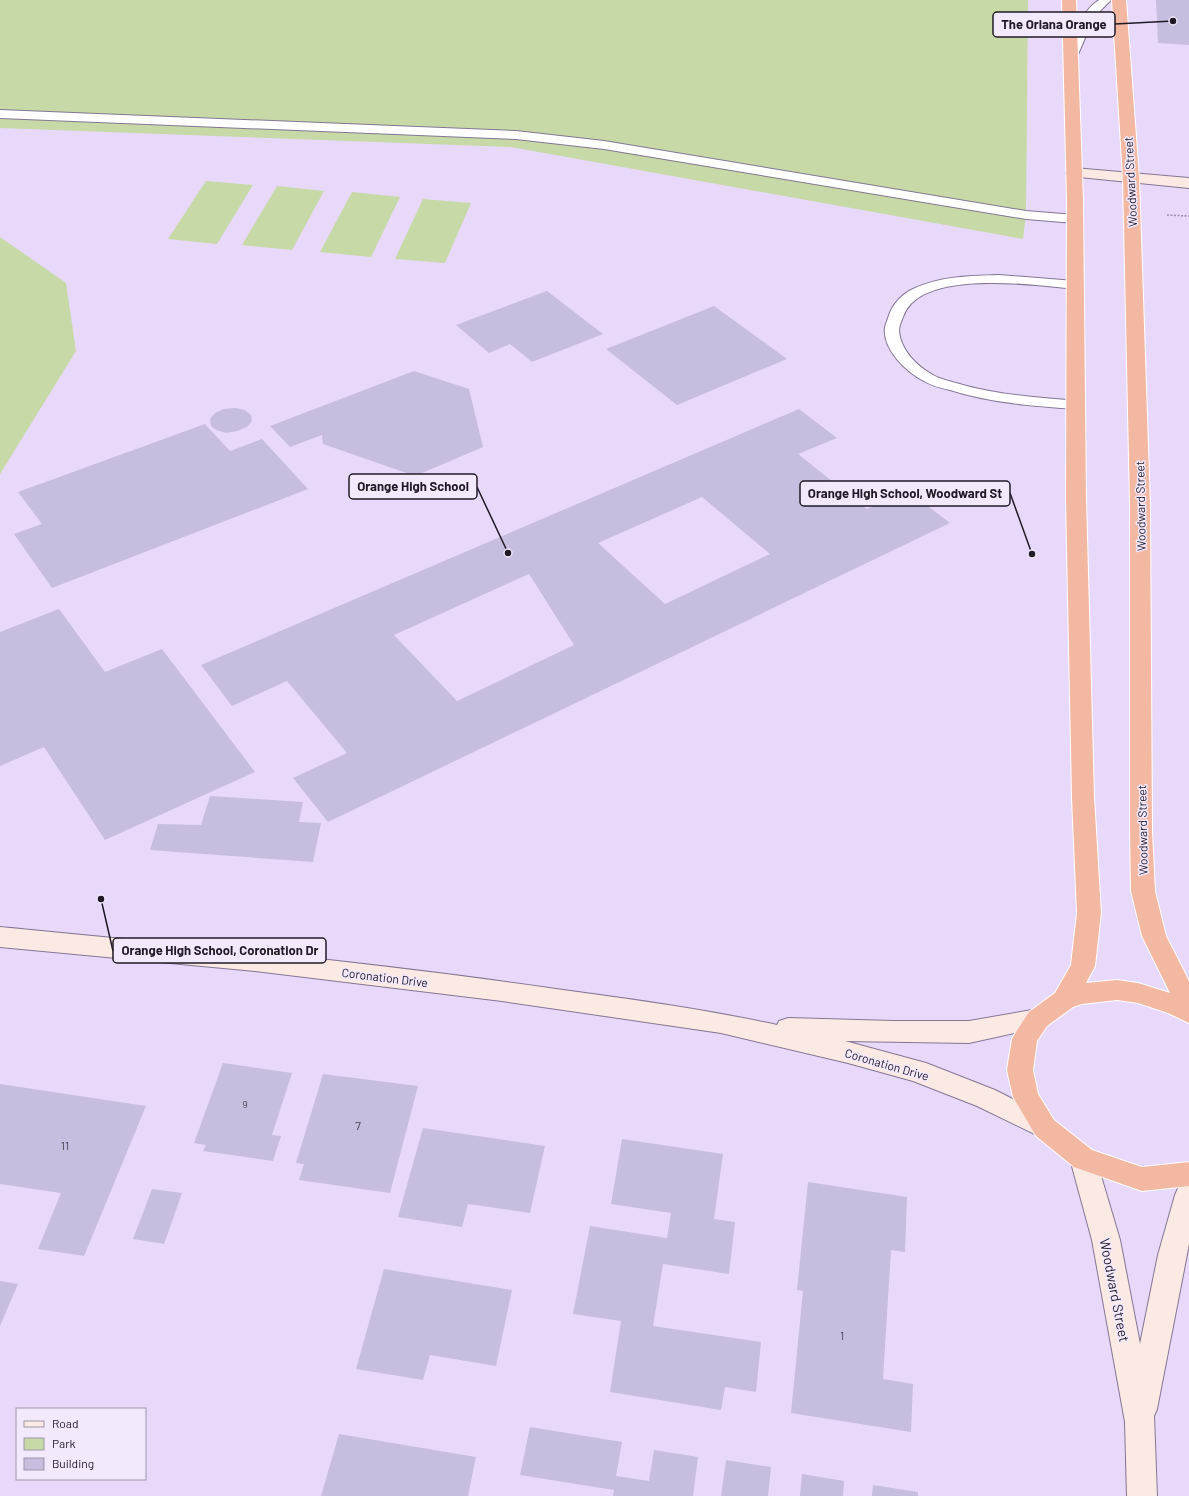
<svg xmlns="http://www.w3.org/2000/svg" width="1189" height="1496" font-family="Barlow,sans-serif">
<style>
.green{fill:#c6d9a6}
.building{fill:#c7bddf;fill-rule:evenodd}
.lines{fill:none;stroke-linecap:round;stroke-linejoin:round}
.lane-casing{stroke:#847694;stroke-width:2}
.secondary-casing{stroke:#847694;stroke-width:2}
.highway-casing{stroke:#fff;stroke-width:2}
.path{stroke:#998da6;stroke-width:1.5;stroke-dasharray:2 1.5;stroke-linecap:butt}
.lane{fill:#fff;fill-rule:evenodd}
.secondary{fill:#fbeae3;fill-rule:evenodd}
.highway{fill:#f3b8a2;fill-rule:evenodd}
.labels{text-anchor:middle;dominant-baseline:central;stroke-width:3;stroke-linejoin:round;paint-order:stroke}
.number-label{font-size:10px;fill:#4a4354}
.street-label{font-size:12px;fill:#201a26;stroke:#f2e9fd}
.near-number-label{font-size:12px;fill:#4a4354}
.near-street-label{font-size:14px;fill:#201a26;stroke:#f2e9fd}
.leader{fill:none;stroke:#201a26;stroke-width:1.5}
.callout-dot{fill:#201a26;stroke:#f2e9fd;stroke-width:1.5}
.callout{fill:#f2e9fd;stroke:#201a26;stroke-width:1.5}
.callout-label{font-size:13px;text-anchor:middle;font-weight:bold;fill:#201a26}
</style>
<rect width="100%" height="100%" fill="#e8d9fa"/>
<path class="green" d="M0,0H1028L1026,215L1023,239L511,147L0,128Z
M206,181L253,185L217,244L168,239Z
M277,186L324,191L292,250L242,245Z
M352,192L400,197L371,257L320,252Z
M423,199L471,203L445,263L395,259Z
M0,237L66,283L76,351L0,474Z"/>
<path class="building" d="M1156,0H1189V45L1158,43Z
M547,291L603,334L532,362L510,344L489,353L456,325Z
M714,306L787,359L677,405L606,349Z
M414,371L469,389L483,447L415,476L323,444L322,435L290,447L270,426Z
M235,408L245,410L251,415L252,421L247,427L237,431L226,433L216,430L211,426L210,419L215,413L224,409Z
M799,409L837,438L798,454L867,509L907,490L950,523L328,822L293,778L347,753L287,681L232,706L201,665ZM702,497L770,554L665,604L598,543ZM529,574L574,645L457,701L394,635Z
M205,424L230,451L262,439L308,489L52,588L14,534L42,524L18,492Z
M59,609L105,672L162,649L255,772L105,840L44,747L0,766V632Z
M210,796L303,802L299,822L321,823L313,862L150,850L158,824L201,825Z
M223,1063L292,1073L272,1135L281,1136L273,1161L203,1151L206,1145L194,1143Z
M323,1074L418,1086L390,1193L299,1180L304,1164L296,1163Z
M0,1084L146,1106L84,1256L38,1249L61,1193L0,1184Z
M423,1128L545,1146L530,1213L468,1204L462,1227L398,1217Z
M622,1139L723,1154L714,1219L735,1222L729,1274L663,1264L653,1326L761,1342L756,1392L725,1387L721,1410L610,1392L621,1321L573,1314L590,1226L667,1238L671,1213L611,1204Z
M808,1182L907,1197L905,1252L891,1250L883,1379L913,1384L911,1432L791,1413L803,1291L797,1290Z
M152,1189L182,1193L164,1244L133,1239Z
M384,1269L512,1290L496,1366L430,1355L423,1380L356,1369Z
M0,1281L18,1284L0,1326Z
M530,1427L622,1442L616,1476L649,1481L654,1450L698,1457L693,1496H613L614,1490L520,1475Z
M339,1434L476,1457L468,1496H321Z
M726,1460L771,1467L768,1496H721Z
M802,1474L844,1481L843,1496H800Z
M873,1485L918,1492V1496H872Z"/>
<g class="lines">
<g class="lane-casing">
<path id="lane" d="M1099,0H1111L1094,17L1076,59H1068L1066,57C1074,38 1080,12 1099,0Z
M0,110L516,131L604,141L1026,211L1075,215L1081,219L1075,223L1026,219L604,149L516,139L0,118Z
M999,275L1075,281L1080,282L1082,285L1080,288L1075,289C1035,285 919,268 903,317C901,322 899,326 899,331C901,351 917,366 933,375C940,379 949,381 956,383C995,395 1036,397 1076,401L1081,402L1083,405L1081,408L1076,409C1033,406 991,403 950,390C941,388 932,386 924,381C906,372 882,349 885,327C886,323 888,319 889,315C893,304 902,294 913,289C940,276 970,276 999,275Z"/>
</g>
<g class="secondary-casing">
<path id="secondary" d="M1074,168L1189,178V188L1069,176L1066,173L1069,170Z
M0,927C186,945 371,962 556,989C630,999 704,1009 777,1025L779,1021L788,1018L893,1021H969L1038,1009L1047,1012L1051,1019L1047,1026L969,1043L845,1041L926,1063L995,1090L1054,1120L1058,1128L1054,1136L1045,1139L977,1106L913,1081L848,1063L721,1033L502,1001L255,971L0,947Z
M1083,1147L1092,1151L1096,1159L1120,1240L1140,1344L1158,1255L1175,1195L1179,1186L1189,1183V1244L1157,1409L1154,1416L1157,1496H1127L1125,1422L1092,1240L1070,1159L1074,1151Z"/>
</g>
<g class="highway-casing">
<path id="highway" d="M1062,0H1076L1083,201L1086,498L1094,797L1101,913L1095,966L1086,983L1117,980L1138,983L1170,993L1142,936L1131,891L1130,831V505L1123,178L1112,0H1126L1139,178L1150,505L1152,831L1155,891L1166,936L1189,981V1023L1168,1013L1138,1003L1117,1000L1082,1004L1073,1007L1047,1026L1037,1041L1033,1070L1038,1094L1054,1120L1092,1150L1142,1167L1189,1162V1186L1142,1191L1074,1167L1036,1136L1013,1097L1007,1070L1012,1039L1016,1032L1029,1012L1055,993L1071,965L1077,913L1072,797L1066,498L1067,201Z"/>
</g>
<path class="path" d="M1167,215L1189,216"/>
<use href="#lane" class="lane"/>
<use href="#secondary" class="secondary"/>
<use href="#highway" class="highway"/>
</g>
<g class="labels">
<g class="number-label">
<text x="245" y="1104">9</text>
</g>
<g class="street-label">
<text transform="translate(1130 182) rotate(-93)">Woodward Street</text>
<text transform="translate(1140 506) rotate(-91)">Woodward Street</text>
<text transform="translate(1142 830) rotate(-91)">Woodward Street</text>
<text transform="translate(385 977) rotate(7)">Coronation Drive</text>
<text transform="translate(887 1064) rotate(16)">Coronation Drive</text>
</g>
<g class="near-number-label">
<text x="358" y="1125">7</text>
<text x="65" y="1145">11</text>
<text x="842" y="1335">1</text>
</g>
<g class="near-street-label">
<text transform="translate(1115 1290) rotate(79)">Woodward Street</text>
</g>
</g>
<path class="leader" d="M1173 21L1115 24M508 553L477 487M1032 554L1010 493M101 899L113 951"/>
<g class="callout-dot">
<circle cx="1173" cy="21" r="4"/>
<circle cx="508" cy="553" r="4"/>
<circle cx="1032" cy="554" r="4"/>
<circle cx="101" cy="899" r="4"/>
</g>
<g class="callout">
<rect x="993" y="12" width="122" height="25" rx="4"/>
<rect x="349" y="474" width="128" height="25" rx="4"/>
<rect x="800" y="481" width="210" height="25" rx="4"/>
<rect x="113" y="938" width="213" height="25" rx="4"/>
</g>
<g class="callout-label">
<text x="1054" y="29">The Oriana Orange</text>
<text x="413" y="491">Orange High School</text>
<text x="905" y="498">Orange High School, Woodward St</text>
<text x="220" y="955">Orange High School, Coronation Dr</text>
</g>
<rect x="16" y="1408" width="130" height="72" fill="#f2e9fd" stroke="#9e96a7"/>
<rect x="24" y="1421" width="20" height="6" fill="#fbeae3" stroke="#9e96a7"/>
<text x="52" y="1428" font-size="12" fill="#201a26">Road</text>
<rect x="24" y="1438" width="20" height="12" fill="#c6d9a6" stroke="#9e96a7"/>
<text x="52" y="1448" font-size="12" fill="#201a26">Park</text>
<rect x="24" y="1458" width="20" height="12" fill="#c7bddf" stroke="#9e96a7"/>
<text x="52" y="1468" font-size="12" fill="#201a26">Building</text>
</svg>
